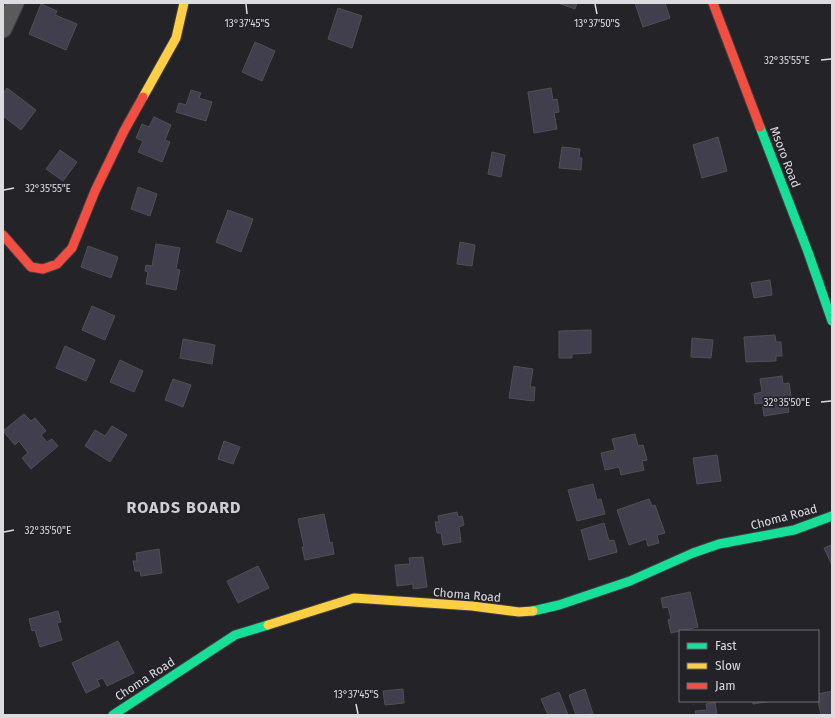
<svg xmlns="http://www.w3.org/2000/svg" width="835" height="718" font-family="'Fira Sans',sans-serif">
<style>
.building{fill:#413e4e;stroke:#505052}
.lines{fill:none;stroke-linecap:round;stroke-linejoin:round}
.street-casing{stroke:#3f3e42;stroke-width:19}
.fast-casing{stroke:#3f3e42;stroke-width:11}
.slow-casing{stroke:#3f3e42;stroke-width:11}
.jam-casing{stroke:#3f3e42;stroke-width:11}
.street{stroke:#5a595c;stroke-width:17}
.fast{stroke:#16e098;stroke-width:9}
.slow{stroke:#ffcf43;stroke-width:9}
.jam{stroke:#f24e42;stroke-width:9}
.ticks{fill:none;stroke:#dcdce0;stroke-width:1.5}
.labels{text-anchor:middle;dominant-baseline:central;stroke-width:3.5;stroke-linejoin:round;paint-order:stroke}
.street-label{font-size:12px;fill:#dcdce0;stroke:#232228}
.district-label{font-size:16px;font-weight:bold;letter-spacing:1px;fill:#cfced5;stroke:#232228}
.ticks-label{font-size:10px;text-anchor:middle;fill:#dcdce0;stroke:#232228;stroke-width:3.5;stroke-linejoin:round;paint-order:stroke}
</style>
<rect width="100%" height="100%" fill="#242327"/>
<path class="building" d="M558,3H577L575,9Z
M635,3H665L670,18L643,27Z
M41,4L57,11L55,15L77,24L66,50L29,34Z
M338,8L362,16L352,48L328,39Z
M255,42L275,51L262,81L242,72Z
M7,88L36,110L21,130L3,116V94Z
M551,88L553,100L557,99L559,112L554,113L557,129L534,133L528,92Z
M191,90L201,93L199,98L212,102L206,121L176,112L179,103L186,105Z
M154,117L171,125L165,140L170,142L162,162L138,152L143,141L136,138L142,124L149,127Z
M718,137L727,171L702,178L693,145Z
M562,147L580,149L579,158H582L581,170L559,168Z
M60,150L77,162L63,181L46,169Z
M492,152L505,155L501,177L488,174Z
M138,187L157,194L150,216L131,209Z
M228,210L253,219L241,252L216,242Z
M460,242L475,245L472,266L457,264Z
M156,244L180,248L176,269L180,270L176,290L146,284L148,272L145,271L146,265L152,266Z
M88,246L118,257L111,278L81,267Z
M770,280L772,295L754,298L751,283Z
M92,306L115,316L105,340L82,330Z
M591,330V353L572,354V358H559V331Z
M775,335L776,342H781L782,356H776V361L746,362L744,337Z
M692,338L713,340L711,358L691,357Z
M183,339L215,345L212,364L180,358Z
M65,346L95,360L86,381L56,368Z
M120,360L143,371L134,392L110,382Z
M514,366L533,369L530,387H535L534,401L509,398Z
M782,376L783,384L789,383L791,396L786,397L789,412L764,416L762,403L755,404L754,394L762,392L760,379Z
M173,379L191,385L183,407L165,400Z
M24,414L31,421L35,418L46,431L41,435L47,442L52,439L58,446L31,469L22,458L28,453L19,441L15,445L3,431Z
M112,426L127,435L110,462L85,446L95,430L105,436Z
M635,434L638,446L643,445L647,460L642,461L644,470L621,475L619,467L605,470L601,453L615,450L612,439Z
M224,441L240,447L233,464L218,459Z
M717,455L721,481L697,484L693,458Z
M593,484L597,500L601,499L605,514L577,521L568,490Z
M649,499L652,506L655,505L665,533L657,535L659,543L648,546L646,539L629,545L617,510Z
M457,512L458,517L462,516L464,525L459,527L461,542L443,545L441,533H437L435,522H439L438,516Z
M324,514L330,543L332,542L334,554L305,560L302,547H304L298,519Z
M604,523L609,541L614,540L617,552L589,560L581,530Z
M831,545L832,547V565L824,548Z
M159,549L162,573L141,576L140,571H135L133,561H137L136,553Z
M423,557L427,587L413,589V584L397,586L395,565L410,564L409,558Z
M258,566L269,588L238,603L227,581Z
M690,592L698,627L671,633L668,620L671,619L668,607L663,608L661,598Z
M58,611L61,622L57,623L62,640L40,647L35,630L32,631L29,619Z
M118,641L134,673L107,686L103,678L97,680L100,686L86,693L72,663Z
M403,689L404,703L385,705L383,691Z
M585,689L593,714L576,715L569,695Z
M832,691V715H821L818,701V694Z
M559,692L568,715H548L541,699Z
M753,701H772L753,704Z
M715,702L717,715H696L695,711L707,710L706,704Z"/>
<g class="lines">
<g class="street-casing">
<path id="street" d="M3,29L15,3"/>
</g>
<g class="fast-casing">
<path id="fast" d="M760,127L808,252L832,321
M533,611L559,605L630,581L693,553L719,544L794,530L832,516
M113,715L235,635L268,625"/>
</g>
<g class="slow-casing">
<path id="slow" d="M143,97L176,38L184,3
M268,625L354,598L472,606L519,612L533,611"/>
</g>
<g class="jam-casing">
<path id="jam" d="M713,3L760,127
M3,235L31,267L43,269L57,264L72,248L95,191L124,131L143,97"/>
</g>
<use href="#street" class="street"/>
<use href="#fast" class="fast"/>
<use href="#slow" class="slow"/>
<use href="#jam" class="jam"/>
</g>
<path class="ticks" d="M246,4L247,14M595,4L597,14M821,60L831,59M4,190L14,188M821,402L831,401M4,532L14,530M356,704L358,714"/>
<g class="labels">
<g class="street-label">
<text transform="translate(785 157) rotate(69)">Msoro Road</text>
<text transform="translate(784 517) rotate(-15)">Choma Road</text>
<text transform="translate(467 595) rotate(5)">Choma Road</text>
<text transform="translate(145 679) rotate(-33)">Choma Road</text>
</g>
<g class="district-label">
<text x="184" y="507">ROADS BOARD</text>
</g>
</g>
<g class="ticks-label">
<text x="247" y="27">13°37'45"S</text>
<text x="597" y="27">13°37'50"S</text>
<text x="787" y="64">32°35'55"E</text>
<text x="48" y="192">32°35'55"E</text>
<text x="787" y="406">32°35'50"E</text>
<text x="48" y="534">32°35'50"E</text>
<text x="356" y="698">13°37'45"S</text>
</g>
<rect width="835" height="718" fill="none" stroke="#dcdce0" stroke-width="8"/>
<rect x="679" y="630" width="140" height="72" fill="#232228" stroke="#6d6c72"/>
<rect x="687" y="643" width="20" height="6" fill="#16e098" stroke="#6d6c72"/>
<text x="715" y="650" font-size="12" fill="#dcdce0">Fast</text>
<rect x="687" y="663" width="20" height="6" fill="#ffcf43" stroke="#6d6c72"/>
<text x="715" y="670" font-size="12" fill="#dcdce0">Slow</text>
<rect x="687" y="683" width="20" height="6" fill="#f24e42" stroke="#6d6c72"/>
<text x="715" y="690" font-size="12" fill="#dcdce0">Jam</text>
</svg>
